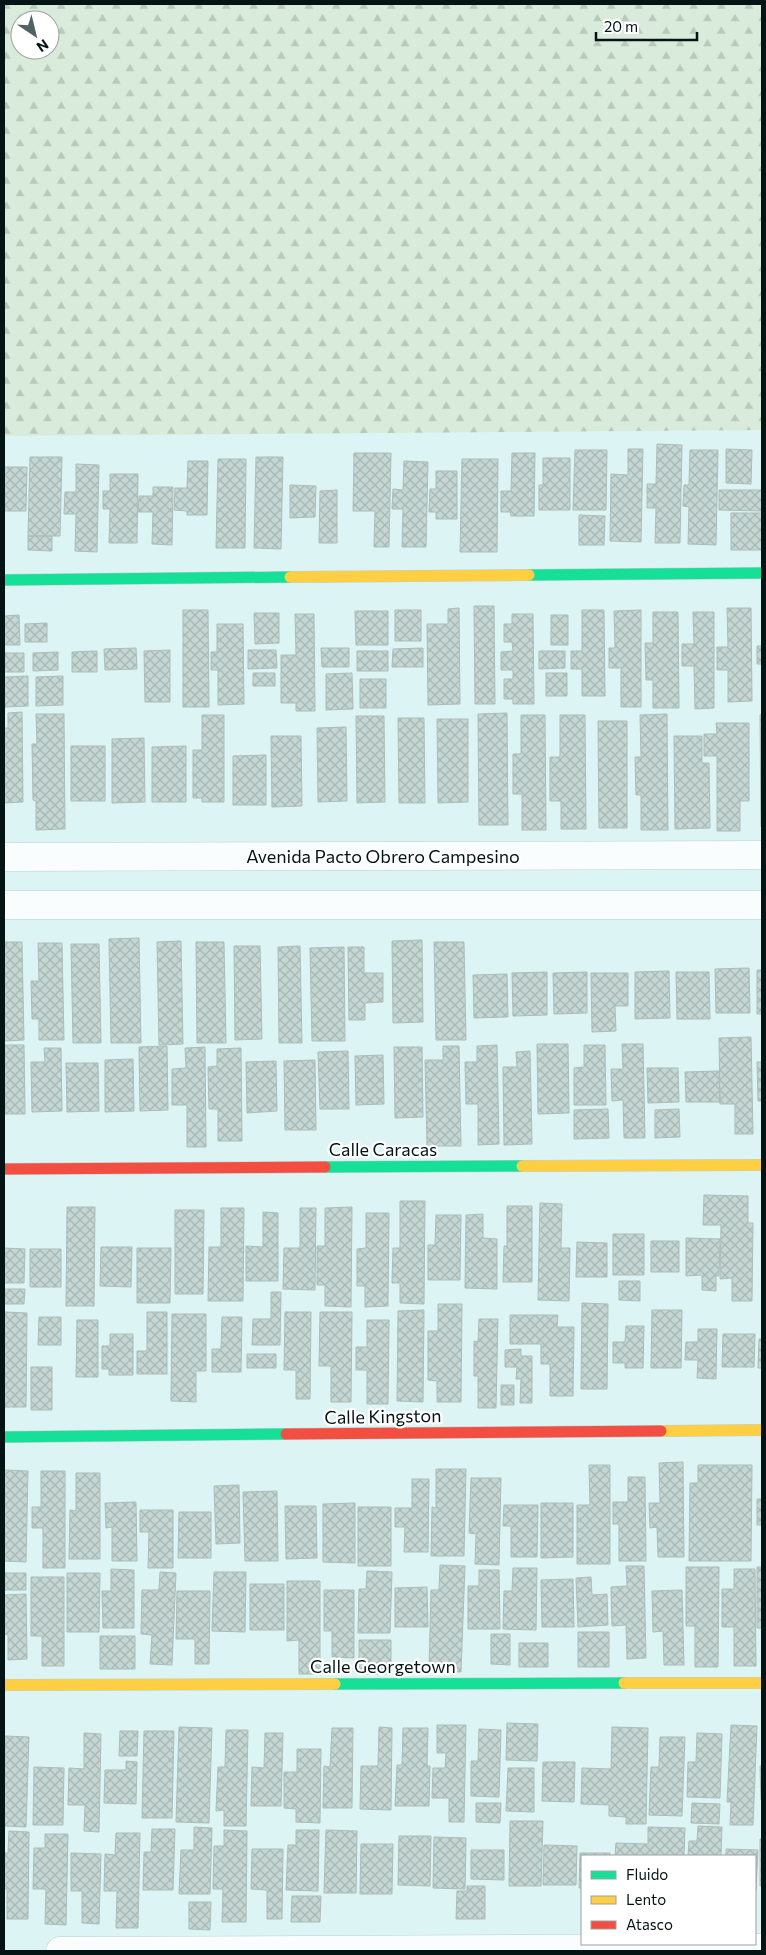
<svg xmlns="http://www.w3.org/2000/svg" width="766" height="1955" font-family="Commissioner,sans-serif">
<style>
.forest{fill:url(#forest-firs);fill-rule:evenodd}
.building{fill:url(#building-cross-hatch);stroke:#acbdb9}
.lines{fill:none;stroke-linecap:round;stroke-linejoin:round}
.street-casing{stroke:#bcd0cf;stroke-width:29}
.fast-casing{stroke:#bcd0cf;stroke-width:12}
.slow-casing{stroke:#bcd0cf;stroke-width:12}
.jam-casing{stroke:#bcd0cf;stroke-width:12}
.street{stroke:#fafdfd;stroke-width:28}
.fast{stroke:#16e098;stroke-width:11}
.slow{stroke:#ffcf43;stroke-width:11}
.jam{stroke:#f24e42;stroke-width:11}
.labels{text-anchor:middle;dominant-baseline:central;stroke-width:4.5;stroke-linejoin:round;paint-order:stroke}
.street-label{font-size:18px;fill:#041414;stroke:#fff}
</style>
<defs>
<pattern id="forest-firs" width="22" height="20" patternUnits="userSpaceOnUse" patternTransform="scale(1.25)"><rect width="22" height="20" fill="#d9ecdb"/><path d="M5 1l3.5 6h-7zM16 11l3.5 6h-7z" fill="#b9cabb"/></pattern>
<pattern id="building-cross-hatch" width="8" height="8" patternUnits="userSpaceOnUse" patternTransform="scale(1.25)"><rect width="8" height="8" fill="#c5d7d3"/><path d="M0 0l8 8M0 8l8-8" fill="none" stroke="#a8b8b4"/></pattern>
</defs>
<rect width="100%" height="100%" fill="#dcf4f3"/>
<path class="forest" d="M4,4H762V430L4,436ZM20,20H50V50H20Z"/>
<path class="building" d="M657,444L682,445L680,543H655L656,508H647V484H656Z
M628,449H643L641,542L610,541L611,474L628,475Z
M726,449L752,450L751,484L726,483Z
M575,450H607L606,510H573Z
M690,450H718L716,545L688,544L689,507L683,506L684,485H689Z
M354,453H391L389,547H374L375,511H353Z
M512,453H535L534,516H511L510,512H501V491H511Z
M30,457H62L60,536H28Z
M256,457H283L281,549L254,548Z
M543,458H570V510H539V485H543Z
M218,459H246L245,548H216Z
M462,459H498L497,552H460Z
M188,461H208L207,515H187V511L174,510L175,488H187Z
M404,461L428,462L426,547H402L403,509H392L393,489L403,490Z
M76,464L99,465L97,552L75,551L76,514H64L65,492H76Z
M4,467H27L26,511H4Z
M436,471H457V519H436V512H429L430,489H436Z
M110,474H138L137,543H109L110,509H103V491H110Z
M290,485L316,486L315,517L290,518Z
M153,487H173L172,545L152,544L153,512H138L139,496H153Z
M337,490V543H319L320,491Z
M719,490H762V511L719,510Z
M731,513H762V550H731Z
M579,515L605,516L604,545H579Z
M28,536H52V551L28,550Z
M474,606H494L495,704H475Z
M459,608L460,704L428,705L427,624H448V609Z
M727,608H751L752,701L728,702V670H717V647H728Z
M183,610H208L209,707H183Z
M395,610H421V641H395Z
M582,610H604L605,696H582V669H571V651H582Z
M641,610V707H621V668H609V648H615L614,611Z
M355,611H388V645H356Z
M653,612H678L679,708H653V680H646L645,643H653Z
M693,612H714V708L695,709L694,666H682V644H694Z
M254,613H279V643L255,644Z
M295,614H314L315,711H296V703H281V655H296Z
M512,614H533L534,704H513V699H504V679H513V670H501V652L513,651L512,642H504V624H512Z
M19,615L20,645H4V616Z
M551,615H568V645H551Z
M47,623V642H25V624Z
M217,624H243L244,704L218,705V670H211V652H217Z
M757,646H762V664H757Z
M136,648L137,669L105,670L104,649Z
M321,648H349V667H322Z
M423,648V667H392L393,649Z
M170,650V702H145L144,651Z
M248,650H276L277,668L248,669Z
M97,651V672H72V652Z
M357,651H388V671H357Z
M539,651H565V668L539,669Z
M58,652V670L33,671V653Z
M4,653H24V672H4Z
M253,673H275V686H253Z
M352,673L353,709L326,710V674Z
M546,673H567V696H546Z
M28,676V706L4,707V677Z
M63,676V705L36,706V677Z
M360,679H386V708H360Z
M22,712L23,802L4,803V728H8V713Z
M507,713L508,825H479L478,714Z
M36,714H64L65,829L36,830V801L33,800L32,744H37Z
M667,714L668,830H641V795H636L635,757H641L640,715Z
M762,714V827H761L760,715Z
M202,715H224V802H202V798H193V750H202Z
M521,715H545L546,830H522V794H513V754H521Z
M560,715H585L586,829H561V801H550V757H560Z
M356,716H384L385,802L357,803Z
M398,718H424L425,803H399Z
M437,719H468V802L438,803Z
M598,721H627V828H599Z
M716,723H749V801H740V831H717V756H704V734H717Z
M346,727L347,801L318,802L317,728Z
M271,736H301L302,806L272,807Z
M674,736H702V763H709L710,828L675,829Z
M144,738L145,802L112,803V739Z
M71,746H105V801H71Z
M186,746V802H152V747Z
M266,755V805H233V756Z
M139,938L141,1043H111L109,939Z
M422,940L423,1022L393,1023L392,941Z
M181,941L183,1044L159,1045L157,942Z
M4,942H22L24,1040L4,1041Z
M196,942H224L226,1043H197Z
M434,942H464L466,1040H436Z
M38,943H62L64,1040H39V1019H32L31,981H39Z
M71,944H99L101,1043H73Z
M234,946H260L262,1039L235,1040Z
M300,946L302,1043H279L278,947Z
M344,947L345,1041H312L310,948Z
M348,947H364V973H383V1002L365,1003V1020H349Z
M749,968L750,1013H716L715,969Z
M757,970H762V1014H757Z
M669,971L670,1018L635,1019V972Z
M547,972V1015L513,1016L512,973Z
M587,972V1013L554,1014L553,973Z
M676,972H709L710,1019H677Z
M591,973H628V1006H615L616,1031L592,1032Z
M507,974L508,1017L474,1018L473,975Z
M751,1037L753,1134H735V1104H720L719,1038Z
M537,1044H568L569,1113L538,1114Z
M622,1044H643L645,1138H624L623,1100L612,1101L611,1069H623Z
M4,1045H24L25,1114H5Z
M497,1045L499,1144L478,1145V1104H466L465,1062H477V1046Z
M584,1045H605L606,1105H574V1068L584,1067Z
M167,1046L168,1110L140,1111L139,1047Z
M443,1046H459L461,1146H427L425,1060H443Z
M205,1047L206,1147H187V1105H172V1069L186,1068L185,1048Z
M394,1047H422L423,1117L395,1118Z
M44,1048H61L62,1111L32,1112L31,1062H45Z
M241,1048L242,1141H218V1109H209L208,1067L217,1066V1049Z
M348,1051L349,1109H320L318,1052Z
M530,1051L532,1144L504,1145L503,1067H517L516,1052Z
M383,1055L384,1104L356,1105L355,1056Z
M133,1059L134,1111L105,1112V1060Z
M315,1060L316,1130H285L284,1061Z
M276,1061L277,1111L247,1113L246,1062Z
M757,1062H762V1101H758Z
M66,1063H98L99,1111L67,1112Z
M647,1068H678L679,1102L648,1103Z
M719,1071L720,1102H686L685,1072Z
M608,1109L609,1138L574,1139V1110Z
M679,1109L680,1137L655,1138V1110Z
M704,1195L748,1196V1223H753L752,1301H732V1278L720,1279L721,1225H703Z
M400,1201H425L424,1304L400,1303V1283H392L393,1248H400Z
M540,1203L562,1204L561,1248H570L569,1301L538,1300Z
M507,1206H532V1282H503L504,1246H507Z
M67,1207H95L94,1306H66Z
M352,1207L351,1307L325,1306V1285H317V1246H325V1208Z
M221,1208H244L243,1301H208L209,1247H221Z
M300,1208H316L315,1290L283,1289L284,1248H300Z
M175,1210H204L203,1294H175Z
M263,1212L278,1213V1281H246V1246L263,1247Z
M366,1213H389L388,1306L365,1307V1286H357V1249L366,1248Z
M483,1214V1238L497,1239V1289L465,1288L466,1215Z
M436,1215H461L460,1280H428V1245H435Z
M613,1234H644V1275H613Z
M686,1238L720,1239L719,1276H716V1291L702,1290V1275L686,1276Z
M651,1241H679V1272H651Z
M577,1242L607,1243V1277H576Z
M101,1247H132L131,1287L100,1286Z
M4,1248L25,1249L24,1283H4Z
M137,1248H171L170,1303H137Z
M30,1249H61V1287H30Z
M619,1281H640V1301L619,1300Z
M4,1289H25L24,1304H4Z
M271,1292H281L280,1345H252L253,1319H271Z
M582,1303L608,1304L607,1389H581Z
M438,1304H462L461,1402H437V1381L428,1380V1331H438Z
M424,1310L423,1402L397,1401L398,1311Z
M652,1310H682L681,1368H651Z
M4,1312L27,1313L26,1407H4Z
M147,1312H167V1374H137V1351H147Z
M285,1312H311L310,1399H296V1370H284Z
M320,1312H352L351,1402H331V1366H319Z
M172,1314H206V1371H196V1402L171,1401Z
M510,1315H558L557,1327H574L573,1396H550V1364H541V1344H510Z
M39,1317H61V1345H38Z
M222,1317H242L241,1372H212V1349H221Z
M479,1319H498L496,1408H478V1376H474V1341L478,1342Z
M77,1320H98V1377H76Z
M367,1320H389L388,1404H367V1370H356V1347H367Z
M626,1326H644L643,1368H625V1363H613V1342H625Z
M698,1329H717L716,1379L697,1378L698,1360H685L686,1342H698Z
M110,1334H133V1375H109V1369H102V1346H110Z
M723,1334H755L754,1367H722Z
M759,1339H762V1368H758Z
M521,1349V1356H532V1403H520L521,1379H516L517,1367H505V1350Z
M247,1354H276V1368H247Z
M31,1367H52V1410H31Z
M501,1385H514V1405H501Z
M683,1462L684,1557H658L657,1527L650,1528L649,1503H660L659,1463Z
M589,1465H610V1564H577V1505H590Z
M698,1465H752L751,1561H689L690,1483H698Z
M436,1469H466L464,1556H431L432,1507L436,1508Z
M4,1470L28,1471L26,1562L4,1561Z
M41,1471H65V1568H43V1528H32V1507H41Z
M76,1473H100V1559H69L70,1510L76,1511Z
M628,1477H645L646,1561H619V1524H613V1502H628Z
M471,1478H501L499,1565L475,1564L476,1534L469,1533Z
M412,1479H429L428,1552H404L405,1527H395V1508H412Z
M239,1485L240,1543L216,1544L214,1486Z
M277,1491L278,1561H245L243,1492Z
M757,1499H762V1525H757Z
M136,1502L137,1561H112V1527L106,1528L105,1503Z
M355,1503V1563L323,1562V1504Z
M541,1503H573V1557L541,1558Z
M504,1505H538L537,1557H511V1526H503Z
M285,1506H316L317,1558L286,1559Z
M358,1507H391V1566H358Z
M140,1510H173V1568H148L149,1532H140Z
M179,1512H211V1558H178Z
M440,1565L465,1566L461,1672L429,1671L431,1590H439Z
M626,1566H644L646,1658L627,1659L626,1625L612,1626L611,1587L627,1586Z
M686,1567H719L718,1667H695V1626H686Z
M757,1567H762V1628H757Z
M513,1568H537L536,1630L503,1629L504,1591H512Z
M111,1569L134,1570V1628H103L102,1591H111Z
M734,1569H755L756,1666H734V1627H722V1589H734Z
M479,1570H499L500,1629H468V1586H479Z
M367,1571L392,1572L390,1633H358L359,1589H366Z
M160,1572L176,1573L172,1665L150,1664L152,1635L141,1634L142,1590H159Z
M214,1572H246L245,1632L212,1631Z
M4,1573H26V1590H4Z
M67,1573H100L99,1632H67Z
M31,1577H64V1666H42V1636H31Z
M591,1577L592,1595L607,1594L608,1625L578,1627L576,1578Z
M573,1579L574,1627H542L541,1580Z
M287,1581H320V1674H299V1640L287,1641Z
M250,1584H284V1630H250Z
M427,1587L428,1627H395V1588Z
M324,1590H354V1658L332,1657V1631H324Z
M682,1590L684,1665H664L663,1631L653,1632L652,1591Z
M177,1591H210L209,1664H195V1639H176Z
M26,1594L27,1659L8,1660V1634L4,1635V1595Z
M578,1632H609V1667H578Z
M491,1634H510V1665L491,1664Z
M100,1636H135V1669H100Z
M359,1640H391V1674H359Z
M519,1643H548V1667H519Z
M507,1723L538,1724L537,1761L506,1760Z
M437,1725H466L464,1822H449V1798H432L433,1768H445L446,1753H437Z
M731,1725L757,1726L753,1825H730L731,1802H727Z
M179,1727L212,1728L209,1823L176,1822Z
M379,1727L392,1728L391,1810L360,1809L361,1766H378Z
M612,1727L648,1728L646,1824H626V1817L609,1816V1805L581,1804L582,1768L611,1769Z
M332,1728H353L352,1808H323L324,1766L330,1767Z
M403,1728H428L427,1766H430L429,1806H395L397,1765H402Z
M479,1729L501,1730L499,1797L471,1796V1761H478Z
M226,1730H248L246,1826H224V1810L216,1811L218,1767H225Z
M120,1731H138L137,1756H119Z
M144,1731H174L172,1818H142Z
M84,1733L101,1734L99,1832L84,1831L85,1805H68L69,1768L84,1769Z
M265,1733H283L281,1806H251L252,1767L264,1768Z
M697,1733L722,1734L720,1798L687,1797L688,1762H696Z
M5,1736L29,1737L26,1827L4,1826Z
M660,1737H685L682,1816L649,1815L651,1767H659Z
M297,1749H321L320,1823L296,1822V1809L284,1808V1772H297Z
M126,1761L137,1762L136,1804L104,1803L105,1770H126Z
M543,1762H575L574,1802L542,1801Z
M760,1766H762V1800H761Z
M34,1767L64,1768L63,1825H33Z
M508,1768H534V1812L506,1811Z
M476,1803H501L500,1823L476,1822Z
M692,1803L720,1804L719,1824L691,1823Z
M510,1821H543L541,1886H509Z
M698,1826L722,1827L721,1856H688L689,1841H697Z
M194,1827L212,1828L210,1894H179L181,1850H194Z
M648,1827L685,1828L684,1856H615L616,1843L648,1844Z
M152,1829H175L173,1890H143L144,1852H151Z
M224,1830L247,1831L246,1922H222L223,1889H213L214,1846H224Z
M296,1830H319L318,1891L286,1890L288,1845H296Z
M326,1830L357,1831L356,1893H324Z
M9,1831L29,1832L28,1919H7V1889H4V1853H8Z
M116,1833H140L138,1928H116L117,1891H104L105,1854L115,1855Z
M45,1834H68L66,1925L45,1924L46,1889H33L34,1848H45Z
M399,1836H431L430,1886L398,1885Z
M434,1837L466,1838L465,1889L433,1888Z
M760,1839H762V1885L760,1886Z
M361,1844H393L392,1894H360Z
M544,1845L577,1846L576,1885H543Z
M252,1849H283L282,1919H267V1890L251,1889Z
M726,1849L758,1850L756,1890L755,1856H726Z
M471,1850H504V1880L471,1879Z
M71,1853L101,1854L99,1924L82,1923V1891H71Z
M580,1853H610V1856H582V1888H579Z
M467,1886H485V1919H456L457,1891H467Z
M292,1896H321L320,1922H291Z
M189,1902H211L210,1930L189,1929Z"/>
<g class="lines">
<g class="street-casing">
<path id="street" d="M4,857L762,855
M4,905H762
M60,1951L762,1948"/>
</g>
<g class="fast-casing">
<path id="fast" d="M529,575L762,573
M4,580L290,577
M325,1167L522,1166
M4,1437L286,1434
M335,1684L624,1683"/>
</g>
<g class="slow-casing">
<path id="slow" d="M290,577L529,575
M522,1166L762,1165
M661,1431L762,1430
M624,1683H762
M4,1685L335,1684"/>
</g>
<g class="jam-casing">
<path id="jam" d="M4,1169L325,1167
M286,1434L661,1431"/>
</g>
<use href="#street" class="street"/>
<use href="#fast" class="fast"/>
<use href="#slow" class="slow"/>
<use href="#jam" class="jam"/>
</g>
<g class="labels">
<g class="street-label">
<text x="383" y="856">Avenida Pacto Obrero Campesino</text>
<text x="383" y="1149">Calle Caracas</text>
<text transform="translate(383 1416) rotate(-1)">Calle Kingston</text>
<text x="383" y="1666">Calle Georgetown</text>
</g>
</g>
<rect width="766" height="1955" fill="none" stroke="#041414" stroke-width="10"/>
<rect x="581" y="1855" width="175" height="90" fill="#ffffff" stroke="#9ba1a1"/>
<rect x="591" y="1871" width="25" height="8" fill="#16e098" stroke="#9ba1a1"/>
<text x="626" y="1880" font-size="15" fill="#041414">Fluido</text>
<rect x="591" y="1896" width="25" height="8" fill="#ffcf43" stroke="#9ba1a1"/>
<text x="626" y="1905" font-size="15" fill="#041414">Lento</text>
<rect x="591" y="1921" width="25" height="8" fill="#f24e42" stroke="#9ba1a1"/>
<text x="626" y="1930" font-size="15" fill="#041414">Atasco</text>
<g transform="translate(35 35) rotate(145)"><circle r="24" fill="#ffffff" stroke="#9ba1a1"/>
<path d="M0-4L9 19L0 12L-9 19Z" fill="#506262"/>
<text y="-8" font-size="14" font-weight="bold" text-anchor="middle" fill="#041414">N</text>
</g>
<path d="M596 32v8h101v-8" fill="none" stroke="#041414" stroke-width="2.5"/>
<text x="604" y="32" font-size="15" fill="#041414" stroke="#ffffff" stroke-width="4" paint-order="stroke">20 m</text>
</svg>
